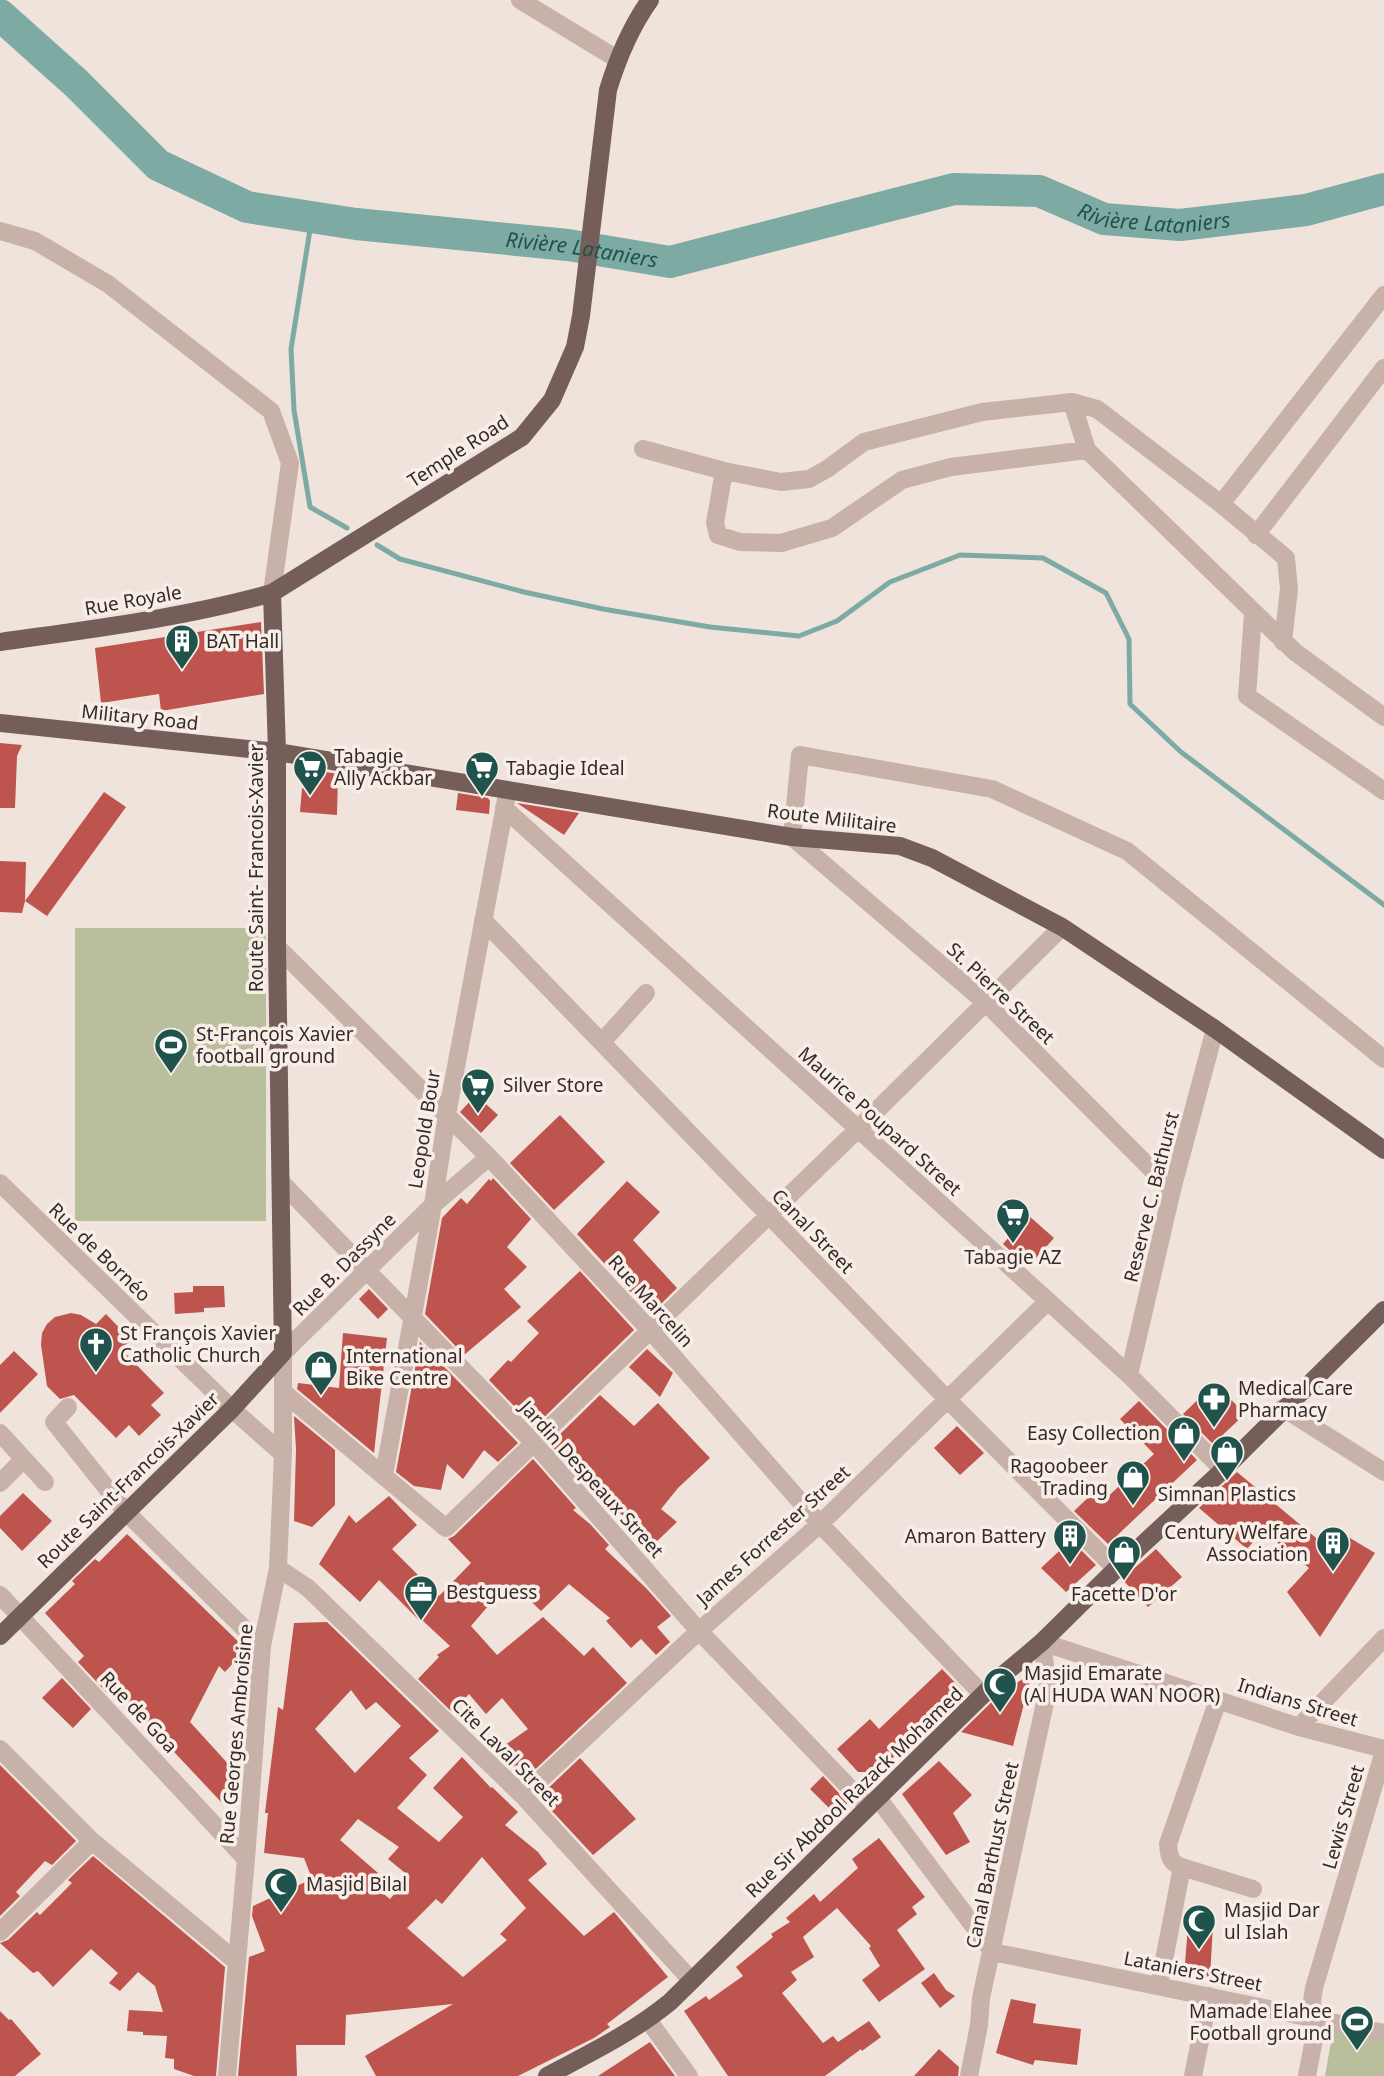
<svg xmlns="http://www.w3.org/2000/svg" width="1384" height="2076" font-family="'Noto Sans',sans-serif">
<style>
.green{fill:#b9be9d}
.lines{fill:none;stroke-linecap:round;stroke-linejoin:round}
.stream{stroke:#7daba4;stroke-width:5}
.river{stroke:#7daba4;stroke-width:32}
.building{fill:#bd544d;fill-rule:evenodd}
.minor{stroke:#c7b1a9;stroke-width:18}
.major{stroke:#755e5a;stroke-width:18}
.labels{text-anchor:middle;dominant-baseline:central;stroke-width:7;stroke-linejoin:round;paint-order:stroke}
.street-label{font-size:19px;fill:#352a28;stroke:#f8eee8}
.poi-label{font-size:19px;fill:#352a28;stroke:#f8eee8;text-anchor:start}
.water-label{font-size:21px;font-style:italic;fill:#21534d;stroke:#f8eee8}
</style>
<rect width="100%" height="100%" fill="#f0e3dc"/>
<path class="green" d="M75,928H266V1221H75Z
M1335,2019L1384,2028V2076H1325Z"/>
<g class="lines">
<path class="stream" d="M312,217L291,349L294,410L310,507L347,528
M377,545L400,559L524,592L603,609L710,627L799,636L837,621L890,582L960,555L1043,558L1106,593L1129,639L1130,704L1181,752L1384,905"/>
<path class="river" id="s1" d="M0,15L76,83L158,165L247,207L356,224L568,245L670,262L954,189L1039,191L1104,219L1180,225L1306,210L1384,189"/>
</g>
<path class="building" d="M261,622L264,694L161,711L159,694L101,703L95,648Z
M0,743L22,745L17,756L15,808H0Z
M309,769L338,774L337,815L300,812L302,788L308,789Z
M104,792L126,807L47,916L25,901Z
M458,793L488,798L490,801L489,814L456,810Z
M517,803L579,813L564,835Z
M0,861L26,862L25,901L22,913L0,912Z
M476,1095L498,1115L481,1133L460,1112Z
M560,1115L605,1162L554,1210L510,1163Z
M493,1178L531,1219L507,1247L527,1267L504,1289L521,1307L464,1355L425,1314L442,1218L461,1198L467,1204L489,1179L491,1181Z
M627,1181L660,1212L633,1240L677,1288L651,1314L577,1234Z
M1028,1215L1054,1238L1028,1267L1003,1244Z
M580,1271L634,1330L534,1427L489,1380L508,1360L511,1362L539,1333L527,1321Z
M193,1286H224L225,1307L204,1308V1312L175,1314L174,1293L193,1292Z
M369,1289L388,1309L378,1319L359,1299Z
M71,1313L81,1315L96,1324L106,1314L131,1340L121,1349L164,1393L151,1405L161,1415L139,1436L129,1425L116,1438L74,1395L60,1399L47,1386L41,1345L42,1333L47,1324L55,1317Z
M343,1333L387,1338L374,1453L297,1389L298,1383L339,1388Z
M420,1342L518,1443L498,1462L484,1450L463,1479L447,1464L441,1490L414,1486L396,1472Z
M647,1349L673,1373L660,1397L629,1367Z
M14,1351L38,1374L0,1413V1365Z
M1215,1383L1245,1414L1213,1444L1183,1414Z
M600,1395L634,1426L658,1403L710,1458L678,1488L661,1509L677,1522L653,1545L597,1491L593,1493L550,1444Z
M1139,1401L1197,1460L1108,1544L1074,1511L1094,1492L1103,1501L1154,1454L1120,1419Z
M294,1416L335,1450V1505L312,1527L294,1521L296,1449Z
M957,1426L984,1453L960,1475L934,1448Z
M533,1459L576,1508L573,1510L590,1524L609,1545L605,1549L646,1588L671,1616L657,1627L670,1642L656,1655L641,1639L631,1648L606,1621L610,1618L569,1584L541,1611L514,1585L511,1588L507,1584L471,1626L497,1655L543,1617L584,1656L593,1647L627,1683L525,1779L498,1750L528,1729L502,1698L486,1714L469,1694L452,1712L418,1679L439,1657L437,1655L450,1646L422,1620L421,1622L379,1580L360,1602L319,1564L349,1515L356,1523L389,1496L417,1525L392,1549L439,1596L471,1563L448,1539L454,1536Z
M1237,1472L1327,1547L1340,1532L1375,1553L1320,1637L1287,1592L1309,1568L1263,1531L1247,1549L1199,1508Z
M23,1493L52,1521L22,1551L0,1528V1516Z
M127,1534L246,1649L225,1672L219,1666L190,1722L241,1778L240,1789L223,1804L113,1687L107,1693L78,1662L84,1656L45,1613L75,1584L72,1581L95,1559L99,1562Z
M1071,1540L1096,1565L1066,1592L1041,1568Z
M1156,1549L1182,1577L1148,1607L1122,1579Z
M327,1622L439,1731L409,1758L427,1775L397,1808L439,1842L463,1817L433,1788L462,1757L491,1788L492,1787L518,1812L505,1825L538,1852L547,1864L528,1880L584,1936L614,1912L668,1977L607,2024L610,2027L594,2038L518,2076H376L365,2056L453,2004L346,2015L345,2045H296L297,2076H238L249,1957L265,1951L252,1916L253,1906L312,1879L304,1858L264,1853L268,1813H265L278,1707L283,1710L294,1623ZM351,1690L366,1710L376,1702L401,1726L355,1773L315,1729ZM358,1819L399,1847L388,1859L410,1877L390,1899L370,1883L378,1873L340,1840ZM482,1857L526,1908L500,1934L507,1940L463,1977L407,1928L436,1899L442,1904Z
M942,1669L964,1692L877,1772H858L837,1749L870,1719L879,1729Z
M1032,1673L1013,1746L961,1732L1002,1692Z
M62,1678L91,1709L73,1728L42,1698Z
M580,1758L636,1819L593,1855L539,1797Z
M939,1761L972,1795L953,1813L970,1842L946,1855L902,1794Z
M0,1765L76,1841L52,1865L45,1861L16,1892L20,1896L0,1916Z
M823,1776L848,1803L836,1815L810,1789Z
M879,1838L925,1897L912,1907L917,1914L897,1930L925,1969L879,2002L862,1980L880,1966L869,1948L871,1946L837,1908L803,1937L814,1957L791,1972L797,1980L782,1993L823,2043L833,2036L838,2042L869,2021L881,2037L862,2051L861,2049L825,2076H728L684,2011L706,1996L709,2000L743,1976L736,1967L773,1937L771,1934L790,1922L786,1918L814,1894L820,1902L858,1868L852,1859Z
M93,1856L225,1967L216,2076H194L174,2069V2059L165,2058L167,2036L143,2035V2032L127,2031L129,2010L163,2012L155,1986L138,1972L120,1991L109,1983L118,1973L91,1949L53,1987L38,1971L33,1973L0,1943L8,1940L37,1912L40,1915L72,1883L68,1880Z
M1188,1925H1213L1210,1977H1184Z
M934,1973L946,1990L955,1996L940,2008L921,1983Z
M1011,1999L1036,2004L1033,2023L1081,2029L1077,2065L1035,2060L1033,2065L996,2053Z
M0,2011L9,2020L11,2019L41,2054L15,2076H0Z
M650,2042L675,2076H598Z
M939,2049L959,2067L958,2076H914Z"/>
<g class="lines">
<path class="minor" d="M520,0L617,59
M0,231L35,241L108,284L271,411L290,463L272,593
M1072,402L1087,450L1295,652L1384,717
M643,449L724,471L781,482L809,479L827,469L864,442L982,412L1072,402L1097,409L1221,504L1286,558L1289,589L1283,642
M724,471L715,523L718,535L740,542L781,543L832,528L902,480L951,467L1087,450
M1221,504L1384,295
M1256,535L1384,368
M1253,614L1247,696L1384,791
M504,808L1048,1301L1129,1375L1223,1470
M483,920L947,1399L1116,1569
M277,947L489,1157L650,1330L820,1524L983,1695
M602,1042L646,993
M281,1182L534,1443L699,1631L868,1807
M0,1183L232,1409L283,1454
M1172,1190L986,1003L792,837L800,755L992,789L1127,851L1384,1059
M1129,1375L1172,1190L1215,1029
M283,1392L446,1528L858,1129L1062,927
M68,1407L54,1422L125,1511L262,1646
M1283,1408L1384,1472
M0,1433L45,1482
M384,1475L433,1205L447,1115L506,800
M0,1483L24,1459
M278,1568L308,1588L523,1796L691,1980
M0,1595L246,1859
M1299,1727L1384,1638
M0,1749L92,1841L237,1962
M523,1796L699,1631L820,1524L1048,1301
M878,1798L993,1952L1384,2033
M1182,1867L1253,1889
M0,1932L92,1841
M1159,1986L1182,1867C1170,1863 1169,1856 1168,1844L1218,1700
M648,2020L689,2076
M227,2076L246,1859L262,1646L278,1568L283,1454V1353L433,1205L489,1157
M969,2076L979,2025L981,1998L1048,1689L1042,1642L1299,1727L1384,1749
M1193,2076L1209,1996
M1307,2076L1314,2039L1312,2001L1314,1988L1384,1751"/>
<path class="major" d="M0,642C91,629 183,618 272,593L522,437L552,400L575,347L581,316L608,90C618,57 630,28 650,0
M0,723L277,752L792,837L900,846L932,858L1062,927L1215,1029L1384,1150
M0,1636L232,1409L283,1353L277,947V752L272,593
M547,2076C590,2053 632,2033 670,2002L1004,1674L1042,1642L1116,1569L1223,1470L1384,1310"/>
</g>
<defs>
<g id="building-pin" transform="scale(1.75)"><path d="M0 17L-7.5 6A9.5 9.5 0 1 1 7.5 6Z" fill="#21534d" stroke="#f8eee8"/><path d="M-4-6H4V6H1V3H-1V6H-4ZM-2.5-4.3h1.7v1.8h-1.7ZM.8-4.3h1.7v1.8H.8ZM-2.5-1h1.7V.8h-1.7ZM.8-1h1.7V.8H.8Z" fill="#fff"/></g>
<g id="supermarket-pin" transform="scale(1.75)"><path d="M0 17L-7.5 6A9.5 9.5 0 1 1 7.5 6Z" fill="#21534d" stroke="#f8eee8"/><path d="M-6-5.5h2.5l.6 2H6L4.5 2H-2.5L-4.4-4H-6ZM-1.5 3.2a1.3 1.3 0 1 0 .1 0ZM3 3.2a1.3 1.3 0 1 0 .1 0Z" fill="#fff"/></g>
<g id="stadium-pin" transform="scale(1.75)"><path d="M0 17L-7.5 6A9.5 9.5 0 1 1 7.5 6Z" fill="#21534d" stroke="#f8eee8"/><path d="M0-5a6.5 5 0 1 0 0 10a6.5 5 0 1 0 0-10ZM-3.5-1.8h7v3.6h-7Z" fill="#fff"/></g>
<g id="church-pin" transform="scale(1.75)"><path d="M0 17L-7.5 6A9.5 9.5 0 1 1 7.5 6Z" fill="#21534d" stroke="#f8eee8"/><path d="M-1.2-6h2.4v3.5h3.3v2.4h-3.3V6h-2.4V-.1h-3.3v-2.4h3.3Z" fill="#fff"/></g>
<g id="shop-pin" transform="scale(1.75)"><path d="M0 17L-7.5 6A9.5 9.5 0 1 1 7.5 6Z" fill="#21534d" stroke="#f8eee8"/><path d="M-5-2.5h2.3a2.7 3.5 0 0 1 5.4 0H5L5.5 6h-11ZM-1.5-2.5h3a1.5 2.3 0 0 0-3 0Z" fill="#fff"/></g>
<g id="pharmacy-pin" transform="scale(1.75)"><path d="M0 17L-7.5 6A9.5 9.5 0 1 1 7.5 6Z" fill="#21534d" stroke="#f8eee8"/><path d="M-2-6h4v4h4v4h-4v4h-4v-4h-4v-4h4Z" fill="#fff"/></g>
<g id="office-pin" transform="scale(1.75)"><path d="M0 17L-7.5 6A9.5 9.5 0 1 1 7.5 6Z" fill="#21534d" stroke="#f8eee8"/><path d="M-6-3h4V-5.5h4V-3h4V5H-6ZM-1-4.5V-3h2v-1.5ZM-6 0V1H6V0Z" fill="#fff"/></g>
<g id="mosque-pin" transform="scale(1.75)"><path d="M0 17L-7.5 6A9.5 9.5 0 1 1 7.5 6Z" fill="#21534d" stroke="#f8eee8"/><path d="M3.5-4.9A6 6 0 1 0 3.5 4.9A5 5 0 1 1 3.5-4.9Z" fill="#fff"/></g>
</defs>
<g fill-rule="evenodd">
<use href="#building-pin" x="182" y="641"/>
<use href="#supermarket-pin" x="310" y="767"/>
<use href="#supermarket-pin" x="482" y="768"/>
<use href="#stadium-pin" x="171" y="1045"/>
<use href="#supermarket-pin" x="478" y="1085"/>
<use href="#supermarket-pin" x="1013" y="1215"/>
<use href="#church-pin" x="96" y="1344"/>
<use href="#shop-pin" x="321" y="1367"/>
<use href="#pharmacy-pin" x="1214" y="1399"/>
<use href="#shop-pin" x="1184" y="1433"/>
<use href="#shop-pin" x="1227" y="1452"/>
<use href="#shop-pin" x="1133" y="1477"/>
<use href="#building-pin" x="1070" y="1536"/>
<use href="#building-pin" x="1333" y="1543"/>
<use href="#shop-pin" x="1124" y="1552"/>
<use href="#office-pin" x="421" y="1592"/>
<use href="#mosque-pin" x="1000" y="1684"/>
<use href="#mosque-pin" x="281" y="1884"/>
<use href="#mosque-pin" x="1199" y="1921"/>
<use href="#stadium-pin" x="1357" y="2022"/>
</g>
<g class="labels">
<g class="street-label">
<text transform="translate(458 451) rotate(-33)">Temple Road</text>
<text transform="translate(133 600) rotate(-10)">Rue Royale</text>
<text transform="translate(140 717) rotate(6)">Military Road</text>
<text transform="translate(832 818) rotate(7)">Route Militaire</text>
<text transform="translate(256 868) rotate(-90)">Route Saint- Francois-Xavier</text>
<text transform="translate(1001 993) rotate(43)">St. Pierre Street</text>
<text transform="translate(880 1121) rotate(42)">Maurice Poupard Street</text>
<text transform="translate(424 1129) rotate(-81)">Leopold Bour</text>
<text transform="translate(1151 1197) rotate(-76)">Reserve C. Bathurst</text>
<text transform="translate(813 1231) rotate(46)">Canal Street</text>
<text transform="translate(100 1252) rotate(44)">Rue de Bornéo</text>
<text transform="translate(344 1264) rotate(-45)">Rue B. Dassyne</text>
<text transform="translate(651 1301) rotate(48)">Rue Marcelin</text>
<text transform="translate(592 1479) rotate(48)">Jardin Despeaux Street</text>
<text transform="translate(128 1480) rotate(-44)">Route Saint-Francois-Xavier</text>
<text transform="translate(773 1535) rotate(-42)">James Forrester Street</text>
<text transform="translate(1298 1702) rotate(17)">Indians Street</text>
<text transform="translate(139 1712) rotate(47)">Rue de Goa</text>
<text transform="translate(236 1734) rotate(-85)">Rue Georges Ambroisine</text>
<text transform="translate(506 1752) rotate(45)">Cite Laval Street</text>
<text transform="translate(854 1792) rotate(-44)">Rue Sir Abdool Razack Mohamed</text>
<text transform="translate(1343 1817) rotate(-74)">Lewis Street</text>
<text transform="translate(992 1855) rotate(-78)">Canal Barthust Street</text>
<text transform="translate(1193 1971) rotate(11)">Lataniers Street</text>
</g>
<g class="poi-label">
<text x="206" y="641">BAT Hall</text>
<text x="334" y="756">Tabagie<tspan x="334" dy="22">Ally Ackbar</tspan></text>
<text x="506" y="768">Tabagie Ideal</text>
<text x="196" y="1034">St-François Xavier<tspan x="196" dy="22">football ground</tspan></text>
<text x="503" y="1085">Silver Store</text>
<text x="1013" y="1257" text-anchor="middle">Tabagie AZ</text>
<text x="120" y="1333">St François Xavier<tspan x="120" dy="22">Catholic Church</tspan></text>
<text x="346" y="1356">International<tspan x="346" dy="22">Bike Centre</tspan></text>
<text x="1238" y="1388">Medical Care<tspan x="1238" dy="22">Pharmacy</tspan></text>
<text x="1160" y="1433" text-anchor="end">Easy Collection</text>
<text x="1108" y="1466" text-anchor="end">Ragoobeer<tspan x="1108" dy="22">Trading</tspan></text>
<text x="1227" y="1494" text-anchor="middle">Simnan Plastics</text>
<text x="1308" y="1532" text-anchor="end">Century Welfare<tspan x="1308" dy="22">Association</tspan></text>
<text x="1046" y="1536" text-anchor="end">Amaron Battery</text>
<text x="446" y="1592">Bestguess</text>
<text x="1124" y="1594" text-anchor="middle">Facette D'or</text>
<text x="1024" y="1673">Masjid Emarate<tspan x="1024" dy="22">(Al HUDA WAN NOOR)</tspan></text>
<text x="306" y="1884">Masjid Bilal</text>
<text x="1224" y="1910">Masjid Dar<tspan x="1224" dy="22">ul Islah</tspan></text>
<text x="1332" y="2011" text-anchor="end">Mamade Elahee<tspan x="1332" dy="22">Football ground</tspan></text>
</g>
<g class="water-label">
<text stroke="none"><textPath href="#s1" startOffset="1242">Rivière Lataniers</textPath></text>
<text stroke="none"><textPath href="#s1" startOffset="654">Rivière Lataniers</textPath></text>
</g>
</g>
</svg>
